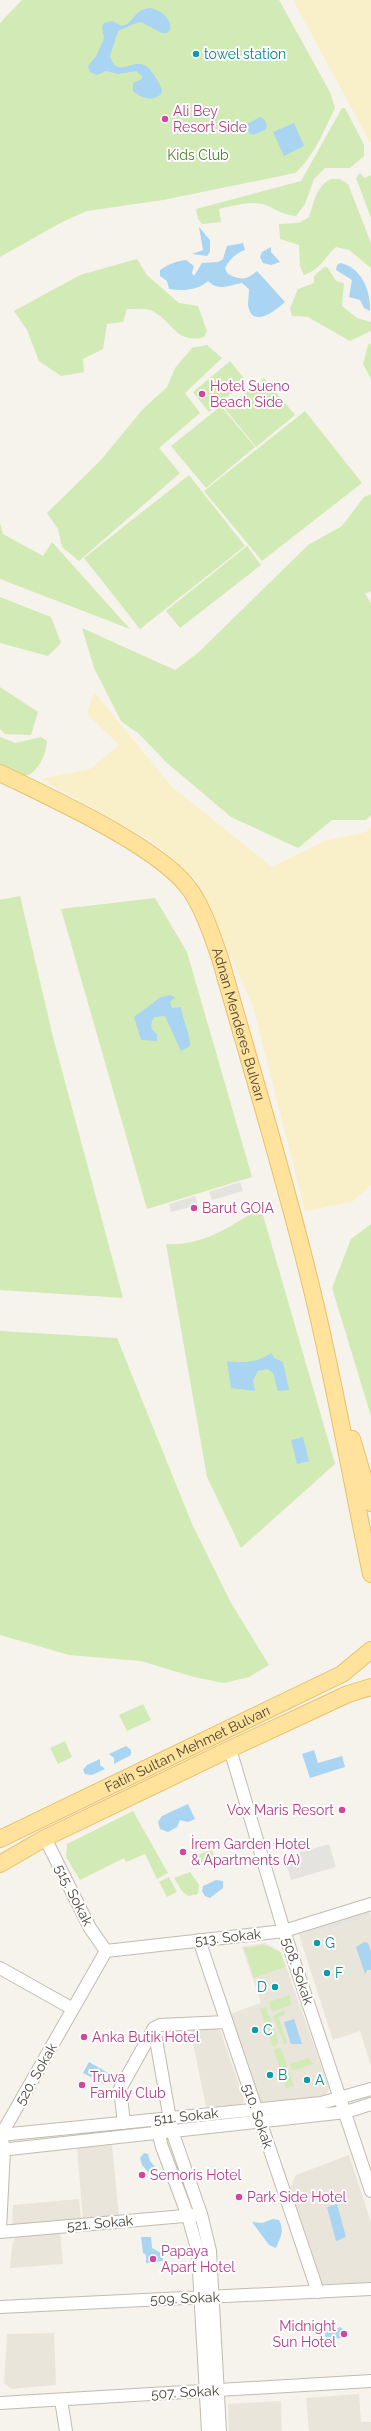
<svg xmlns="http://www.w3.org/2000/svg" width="371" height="2431" font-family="Raleway,sans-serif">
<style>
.residential{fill:#eae5da}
.green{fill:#d2eab5}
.sand{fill:#f9efc9}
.parking{fill:#e5e3e0}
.water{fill:#a9d4f2}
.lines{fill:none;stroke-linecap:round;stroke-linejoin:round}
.minor-casing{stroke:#c2bbae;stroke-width:14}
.major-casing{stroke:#e6c16a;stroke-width:18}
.minor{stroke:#fff;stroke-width:12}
.major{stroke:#ffe39c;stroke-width:16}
.culture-dot{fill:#0f9aa8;stroke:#fff;stroke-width:1.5}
.hotel-dot{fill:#d1479c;stroke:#fff;stroke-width:1.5}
.labels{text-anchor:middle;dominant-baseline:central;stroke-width:4;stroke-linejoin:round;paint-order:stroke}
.culture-label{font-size:14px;fill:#0d838f;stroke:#fff;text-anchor:start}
.hotel-label{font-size:14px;fill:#b23c85;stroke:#fff;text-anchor:start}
.park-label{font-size:14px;fill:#4a7f2a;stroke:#fff}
.street-label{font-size:14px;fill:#4b4439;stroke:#fff}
</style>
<rect width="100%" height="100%" fill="#f6f3ec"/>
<path class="residential" d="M371,1916V2066L360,2031L333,2040L299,1935L301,1932L326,1924L328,1930Z
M265,1943L281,1952L329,2088L326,2096L260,2102L230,2014L261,2003L242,1947Z
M219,2027L244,2099L243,2104L206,2107L190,2028Z
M112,2145L119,2217L83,2220L77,2148Z
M349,2155L371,2222V2283L323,2284L290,2188L296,2175Z
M79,2199L81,2220L12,2228L13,2205Z
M60,2232L63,2264L10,2268L12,2245L16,2236Z
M54,2333L56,2385L11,2389L4,2383L7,2334Z
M359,2394L361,2422H371V2431H309L306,2398Z
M281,2401L282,2431H229L228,2404Z"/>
<path class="green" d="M22,0H279L331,94L335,108C324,130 314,157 295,173L163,200L87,211L64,221L0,257V23Z
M342,108H345L364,145V156L350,168H325L314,179L305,204L296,216C284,215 277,210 266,205C251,200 234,206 219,209L221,222L202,224L198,219L196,209L301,181Z
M360,173L364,178L371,175V218L356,178Z
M331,179H340L348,184L371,243V268L349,250L336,247C322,259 324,267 304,275L300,266L299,245L280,239L279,224L299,223L309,217C314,202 316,186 331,179Z
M137,259L147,275L179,303L198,306L207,331L204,337C175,345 172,319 150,310C144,308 134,309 127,309L123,322L107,324L103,349L83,359L84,372L61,376L39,361L27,330L14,311L80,275Z
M324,267L328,268L336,281L344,283L342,306L357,318L371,322V331L350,341L308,317L292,316L290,308L298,289L314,283V276Z
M371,343V379L363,364L368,345Z
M207,345L222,358L185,393L200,413L159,448L180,473L79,561L62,547L58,529L47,513L101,460L142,410L167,387L175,368L192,348Z
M230,361L246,381L209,412L193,392Z
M264,378L295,415L256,447L225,409Z
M221,406L255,447L206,488L171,446Z
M305,411L362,483L262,561L204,491Z
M189,475L245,546L140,629L84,558Z
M371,494V591L365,594L371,603V815L366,820H332L298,848L231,817L167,763L139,734L121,721L94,668L82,628L175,670L199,652L308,545L342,526L364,497Z
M0,523L3,534L43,556L52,542L130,629L0,579Z
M247,546L261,565L180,628L166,611Z
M0,597L51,617L61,643L48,656L0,643Z
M0,687L38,712L31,735L5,734L0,729Z
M0,737L16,743L41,737L47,741C46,755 36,780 17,776C12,775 5,770 0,767Z
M20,896L53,1037L123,1298L0,1290V900Z
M155,898L187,952L252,1177L147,1209L61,909Z
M261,1208L335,1464L241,1548L207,1477L166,1244C204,1246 230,1226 261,1208Z
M371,1224V1416L332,1288L351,1239Z
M0,1331L117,1338L192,1524L231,1603L269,1665L249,1677L224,1683L194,1677L141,1661L69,1655L0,1635Z
M143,1704L151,1720L127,1731L119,1715Z
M65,1741L72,1757L58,1764L50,1748Z
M133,1811L168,1873L157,1879L145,1854L126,1862L124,1858L80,1880L66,1857L67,1844Z
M211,1849L215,1857L198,1864L194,1857Z
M190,1872L199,1885L198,1894L188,1896L182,1891L174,1878Z
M169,1877L177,1892L167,1897L159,1882Z
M265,1945L280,1952L285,1967L254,1978L244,1948Z
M290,1995L291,2005L274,2011L271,2010L269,2002Z
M267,2007V2014L270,2017L279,2043L273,2047L260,2009Z
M284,2010L285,2015L278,2017L287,2043L284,2044L273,2016Z
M279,2048L281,2049L294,2086L286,2088L274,2050Z
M309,2058L313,2064L292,2071L290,2064Z"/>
<path class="sand" d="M293,0H371V144Z
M94,692L171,786L272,867L325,841L366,832L371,826V1185L352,1202L305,1211L253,1006L197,881L152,841L41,779L90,769L119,745L87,714Z"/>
<path class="parking" d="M240,1182L243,1191L212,1200L209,1192Z
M195,1196L198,1205L171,1212L169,1204Z
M329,1844L336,1867L291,1880L284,1857Z
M369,1908L371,1916L328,1930L326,1921Z"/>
<path class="water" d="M151,8C161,11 172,18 170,30L167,33H162L141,22C134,23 125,28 118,31L110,56C117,79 132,59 144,65C151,67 160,84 162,90L161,94C152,102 141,98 133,91V83L142,79V76L136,71L118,74L106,71L97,75L90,72L88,66L97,55L104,38L102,27L104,23L112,21L122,26C135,23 133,9 151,8Z
M260,117L264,119L267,126L265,130L253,135L249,133L247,124Z
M294,123L304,146L284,156L273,132Z
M199,227L210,240V252L207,256L192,254L203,250Z
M243,243L245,250C236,253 230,259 225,268L227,273C239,281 247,280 257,271L285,302C276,310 252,330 248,305C248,299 249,294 249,289L242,283C229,285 219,292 208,281C197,291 182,291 169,289L167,281L160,276V270C169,264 176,261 186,260L194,266L192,273L194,276L202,263L218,262L223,259L227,246Z
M271,247V252L280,262L271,265L263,263L260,257L262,252Z
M340,263C361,267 371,290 370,311L364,308L360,300L349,297L352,280L336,270L337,265Z
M170,995L175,997L170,1002L172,1008L181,1007C183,1022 190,1032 190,1046L181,1051L165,1016L154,1017C150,1024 150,1030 157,1034V1041L141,1040L134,1017L161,997Z
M271,1353L274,1358L283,1362L289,1390L278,1391L273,1373L268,1369L258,1371L253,1380L255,1391L231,1388L227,1361C244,1363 257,1363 271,1353Z
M303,1437L309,1461L297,1464L291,1440Z
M126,1746L131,1750V1755L114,1764V1758L109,1754Z
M314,1750L318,1763L342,1756L345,1767L310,1778L302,1754Z
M100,1759V1765L105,1769L92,1775L85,1774L83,1770L87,1765Z
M188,1804L195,1819L188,1822L180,1820L177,1827L168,1832L160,1829L158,1822L162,1816Z
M216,1880L223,1881V1888L210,1898L205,1896L202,1891L203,1886Z
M364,1942L368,1943L371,1952V1970H367L365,1974L356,1947Z
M294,2019L302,2044H291L284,2022Z
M89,2062L110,2074L104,2084L83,2073Z
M144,2153L148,2154L150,2161L155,2167L154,2173L148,2172L142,2165L140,2158Z
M337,2204L346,2237L336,2241L327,2207Z
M273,2219L279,2220C285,2232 280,2237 276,2248L269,2245L252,2222L262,2223Z
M141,2237H151L152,2248L163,2254V2261L146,2263V2255L143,2253Z
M340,2327L346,2331L344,2338L329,2339L325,2336L326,2329L335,2330Z"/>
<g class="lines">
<g class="minor-casing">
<path id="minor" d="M230,1749L284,1931L371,2191
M45,1838L90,1928L106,1951
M199,1940L318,2292
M106,1951L284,1931L371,1904
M0,1968L73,2009
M154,2028L172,2131L201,2214L210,2251L220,2431
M124,2123L120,2089L154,2028L160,2025L226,2022
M157,2127L162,2147L188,2216L198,2252L208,2431
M0,2135L321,2103L371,2089
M0,2150L346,2112L371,2104
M0,2229L4,2150L1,2135L106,1951
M0,2232L196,2215
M0,2307L371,2289
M61,2400L66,2431
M0,2403L371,2381"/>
</g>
<g class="major-casing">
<g id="major">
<path id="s1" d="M0,773C49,797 161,847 191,891C204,911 212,935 220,958C251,1068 285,1178 312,1290C335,1384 351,1479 371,1574"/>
<path d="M352,1439L371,1503"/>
<path id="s2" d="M0,1839L342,1674L371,1650"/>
<path d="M0,1864L45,1838L230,1749L348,1694L371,1687"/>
</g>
</g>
<use href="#minor" class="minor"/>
<use href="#major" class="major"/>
</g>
<g class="culture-dot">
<circle cx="196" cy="54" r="4"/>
<circle cx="317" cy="1943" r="4"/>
<circle cx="327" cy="1973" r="4"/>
<circle cx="275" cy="1987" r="4"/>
<circle cx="255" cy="2030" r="4"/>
<circle cx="270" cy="2075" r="4"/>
<circle cx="307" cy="2080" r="4"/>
</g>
<g class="hotel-dot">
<circle cx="165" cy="119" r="4"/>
<circle cx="202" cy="394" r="4"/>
<circle cx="194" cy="1208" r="4"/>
<circle cx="342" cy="1810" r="4"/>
<circle cx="183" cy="1852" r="4"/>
<circle cx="84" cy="2037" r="4"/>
<circle cx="82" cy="2085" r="4"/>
<circle cx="142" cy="2175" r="4"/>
<circle cx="239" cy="2197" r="4"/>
<circle cx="153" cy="2259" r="4"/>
<circle cx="344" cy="2334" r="4"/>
</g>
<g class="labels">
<g class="culture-label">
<text x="204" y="54">towel station</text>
<text x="325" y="1943">G</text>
<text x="335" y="1973">F</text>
<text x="267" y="1987" text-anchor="end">D</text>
<text x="263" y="2030">C</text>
<text x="278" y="2075">B</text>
<text x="315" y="2080">A</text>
</g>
<g class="hotel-label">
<text x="173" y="111">Ali Bey<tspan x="173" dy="16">Resort Side</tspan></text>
<text x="210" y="386">Hotel Sueno<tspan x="210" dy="16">Beach Side</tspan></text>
<text x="202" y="1208">Barut GOIA</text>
<text x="334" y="1810" text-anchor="end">Vox Maris Resort</text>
<text x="191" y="1844">İrem Garden Hotel<tspan x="191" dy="16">&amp; Apartments (A)</tspan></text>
<text x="92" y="2037">Anka Butik Hotel</text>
<text x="90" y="2077">Truva<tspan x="90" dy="16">Family Club</tspan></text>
<text x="150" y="2175">Semoris Hotel</text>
<text x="247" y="2197">Park Side Hotel</text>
<text x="161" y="2251">Papaya<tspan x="161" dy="16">Apart Hotel</tspan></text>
<text x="336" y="2326" text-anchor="end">Midnight<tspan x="336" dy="16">Sun Hotel</tspan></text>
</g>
<g class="park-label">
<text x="198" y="155">Kids Club</text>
</g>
<g class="street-label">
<text stroke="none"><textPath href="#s1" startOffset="368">Adnan Menderes Bulvarı</textPath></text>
<text stroke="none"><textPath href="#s2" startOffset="208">Fatih Sultan Mehmet Bulvarı</textPath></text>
<text transform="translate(74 1895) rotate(63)">515. Sokak</text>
<text transform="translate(228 1937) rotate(-6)">513. Sokak</text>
<text transform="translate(298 1971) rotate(71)">508. Sokak</text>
<text transform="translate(36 2074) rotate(-60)">520. Sokak</text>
<text transform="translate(186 2116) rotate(-6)">511. Sokak</text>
<text transform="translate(258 2116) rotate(71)">510. Sokak</text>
<text transform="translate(100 2223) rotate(-5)">521. Sokak</text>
<text transform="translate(185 2298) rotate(-2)">509. Sokak</text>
<text transform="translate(185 2392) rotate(-3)">507. Sokak</text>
</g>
</g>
</svg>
